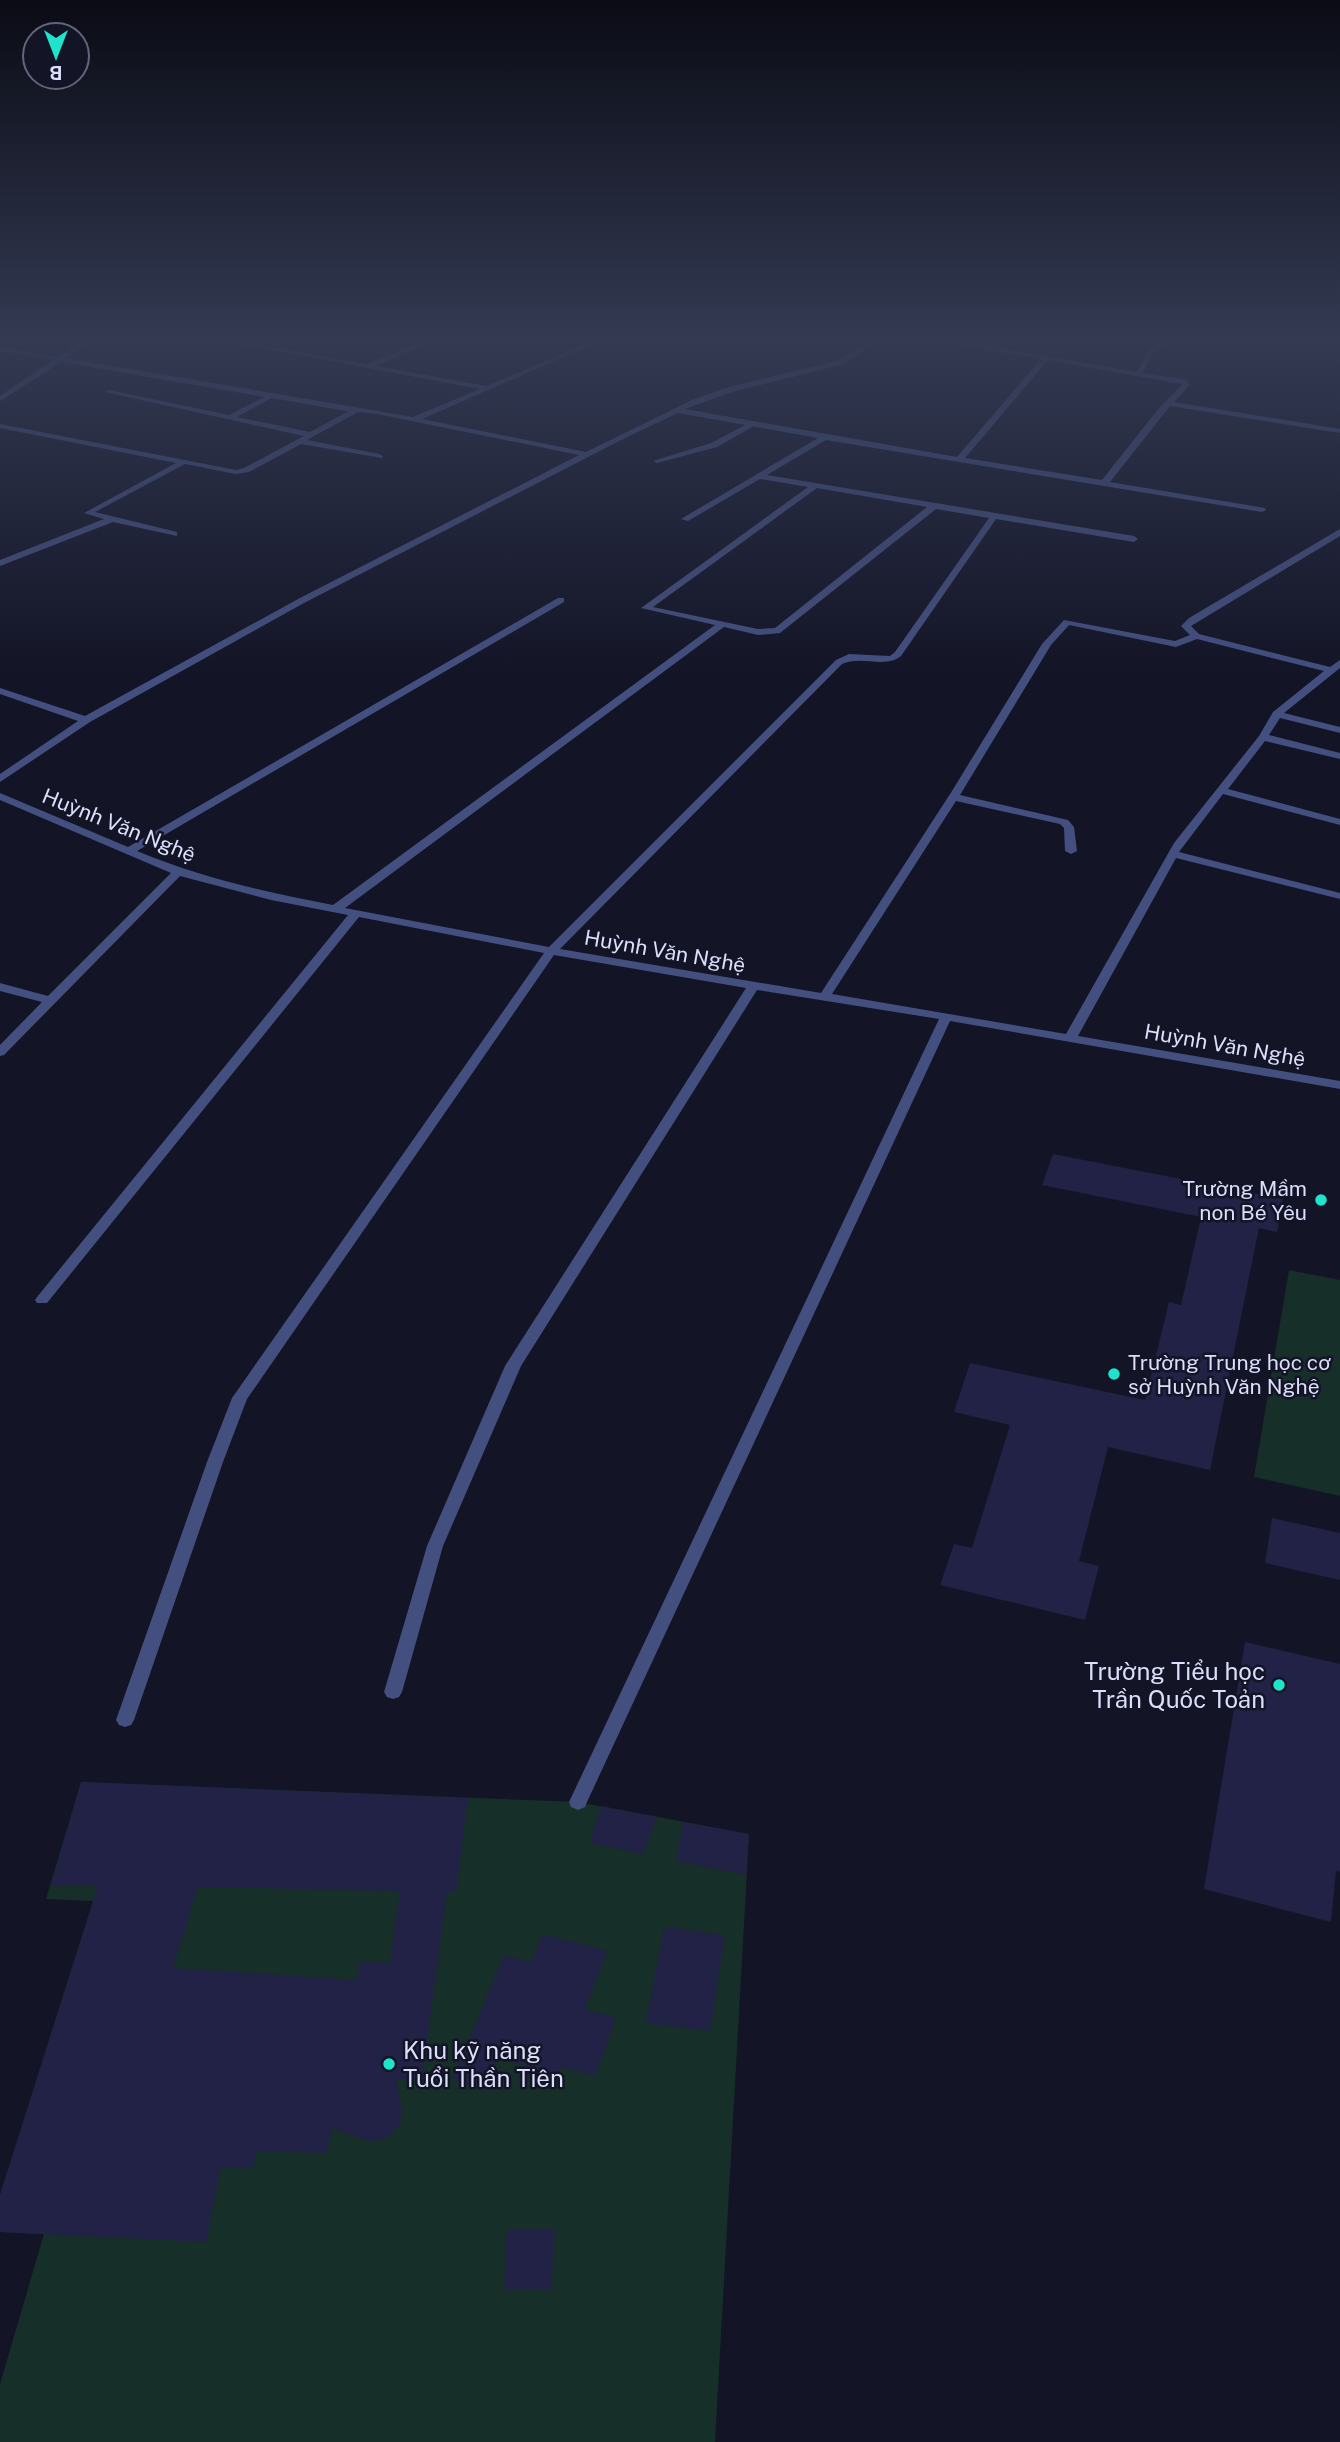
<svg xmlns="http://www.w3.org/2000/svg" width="1340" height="2442" font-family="'Public Sans',sans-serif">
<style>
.green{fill:#162f29}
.building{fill:#212245;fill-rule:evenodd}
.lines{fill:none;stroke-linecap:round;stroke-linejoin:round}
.lane{fill:#434f7f;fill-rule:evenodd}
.street{fill:#434f7f;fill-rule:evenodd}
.poi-dot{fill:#1fe4cb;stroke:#131426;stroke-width:2.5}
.labels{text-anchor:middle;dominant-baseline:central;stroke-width:5;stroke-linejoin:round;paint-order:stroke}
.street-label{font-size:21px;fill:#dcdffb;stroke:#131426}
.poi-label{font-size:21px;fill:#dcdffb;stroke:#131426;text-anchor:end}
.near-poi-label{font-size:24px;fill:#dcdffb;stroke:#131426;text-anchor:end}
</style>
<rect width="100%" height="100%" fill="#131426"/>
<path class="green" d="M1289,1270L1340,1280V1496L1254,1477Z
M81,1782L578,1802L749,1834L715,2442H0V2384L44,2234L0,2232V2195L93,1901L46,1899Z"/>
<path class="building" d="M1053,1154L1283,1199L1277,1232L1259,1228L1210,1470L1108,1447L1079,1561L1099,1566L1085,1620L940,1585L954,1544L972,1548L1010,1425L954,1412L970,1363L1145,1400L1169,1302L1181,1305L1201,1217L1042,1185Z
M1272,1518L1340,1533V1580L1265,1563Z
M1245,1642L1340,1664V1872L1336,1871L1331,1922L1204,1889Z
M81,1782L468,1798L456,1891H447L422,2080L396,2079L402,2111L400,2123L392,2134L381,2140L368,2141L332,2128L327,2153L256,2151L253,2167H221L206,2242L0,2232V2195L98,1886L51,1885ZM198,1887L400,1891L390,1963L360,1962L357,1980L173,1968Z
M601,1806L657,1817L643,1854L590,1843Z
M683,1822L749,1834L746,1875L676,1861Z
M664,1927L725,1935L710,2031L646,2023Z
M543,1934L607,1951L585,2009L616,2018L595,2076L561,2067L558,2074L498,2058L485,2089L452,2080L504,1955L531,1962Z
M507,2229H555L551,2290H504Z"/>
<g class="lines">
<path class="lane" d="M749,423L756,425L717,447L657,463L653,461L711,443Z"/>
<path class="street" d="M92,335H99L66,358L413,417L480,389L192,335H204L367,364L437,335H445L376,366L487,386L606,335H614L422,419L586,452L694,399L729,387L836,361L882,335H889L841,365L735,391L685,409L957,457L1041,359L915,337L912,335H924L1137,372L1148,350L1174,335H1181L1153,352L1143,373L1187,380L1189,386L1174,402L1340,429V433L1170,406L1110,482L1265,508L1266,510L1262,512L826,440L767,475L1134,536L1138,539L1134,542L996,519L901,656C885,669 861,655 842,664L560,949L821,993L952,791L1042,644L1064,620L1175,641L1190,635L1181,626L1189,618L1340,529V536L1191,626L1199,634L1330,667L1340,660V668L1284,713L1340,727V733L1280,718L1269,735L1340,753V759L1265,741L1228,789L1340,819V825L1223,794L1179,852L1340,893V899L1176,858L1078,1036L1340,1081V1089L950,1021L587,1802L585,1807L578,1810L571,1807L569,1802L939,1019L757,990L521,1366L443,1546L402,1692L399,1697L393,1699L387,1697L384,1692L427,1546L505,1366L746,988L554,955L247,1399L223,1462L134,1720L131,1725L125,1727L119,1725L116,1720L207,1462L232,1398L544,953L359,917L47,1303H37L35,1300L37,1297L348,915L271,900L180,876L4,1055L0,1056V1045L42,1002L0,991V983L48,996L171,873L0,800V793L128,847L558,598H564V602L137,851C202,878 265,892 333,905L715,625L641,608L808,487L760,479L688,521L681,519L818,438L678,413L625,438L304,603L90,722L0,782V774L78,721L0,694V688L85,716L298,599L579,455L377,414L358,412L307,440L379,454L383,456L382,458L301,444L249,472L236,474L185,464L95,512L177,532V536L113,522L0,566V560L104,519L84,513L176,463L0,428V424L236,470L244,468L304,436L105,392L109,390L229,415L264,397L61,362L0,401V396L53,360L0,351V347L58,357ZM1048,360L1181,384V386L1159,408L1102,480L965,458ZM272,398L346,411H349L310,432L237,417ZM817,488L927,507L775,628L758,629L653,607ZM936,509L989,518L895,652L890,656L849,654L836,660L549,947L345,908L724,627L758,635L780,633ZM1069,625L1176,647L1197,639L1324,671L1273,712L1259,736L1174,843L1066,1034L832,994L956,801L1060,824L1064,828L1065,851L1071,854L1077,851L1074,827L1068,820L960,795L1051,645Z"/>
</g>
<linearGradient id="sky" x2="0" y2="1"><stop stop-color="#0a0b15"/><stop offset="0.5" stop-color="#333a52"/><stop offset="1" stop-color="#333a52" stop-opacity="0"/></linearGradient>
<rect width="1340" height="676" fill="url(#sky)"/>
<g class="poi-dot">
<circle cx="1321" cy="1200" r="7"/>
<circle cx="1114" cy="1374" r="7"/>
<circle cx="1279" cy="1685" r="7"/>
<circle cx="389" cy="2064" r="7"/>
</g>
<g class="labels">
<g class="street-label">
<text transform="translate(119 825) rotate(22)">Huỳnh Văn Nghệ</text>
<text transform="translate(665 951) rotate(10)">Huỳnh Văn Nghệ</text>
<text transform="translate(1225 1045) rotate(10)">Huỳnh Văn Nghệ</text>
</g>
<g class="poi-label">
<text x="1307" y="1188">Trường Mầm<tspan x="1307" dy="24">non Bé Yêu</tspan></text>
<text x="1128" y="1362" text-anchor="start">Trường Trung học cơ<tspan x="1128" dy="24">sở Huỳnh Văn Nghệ</tspan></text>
</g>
<g class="near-poi-label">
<text x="1265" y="1671">Trường Tiểu học<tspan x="1265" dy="28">Trần Quốc Toản</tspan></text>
<text x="403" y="2050" text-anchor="start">Khu kỹ năng<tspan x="403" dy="28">Tuổi Thần Tiên</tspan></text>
</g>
</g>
<g transform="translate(56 56) rotate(180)"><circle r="33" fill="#131426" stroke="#63657b" stroke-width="2"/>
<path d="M0-5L12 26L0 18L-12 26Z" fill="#1fe4cb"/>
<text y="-10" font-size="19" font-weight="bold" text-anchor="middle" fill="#dcdffb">B</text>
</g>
</svg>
